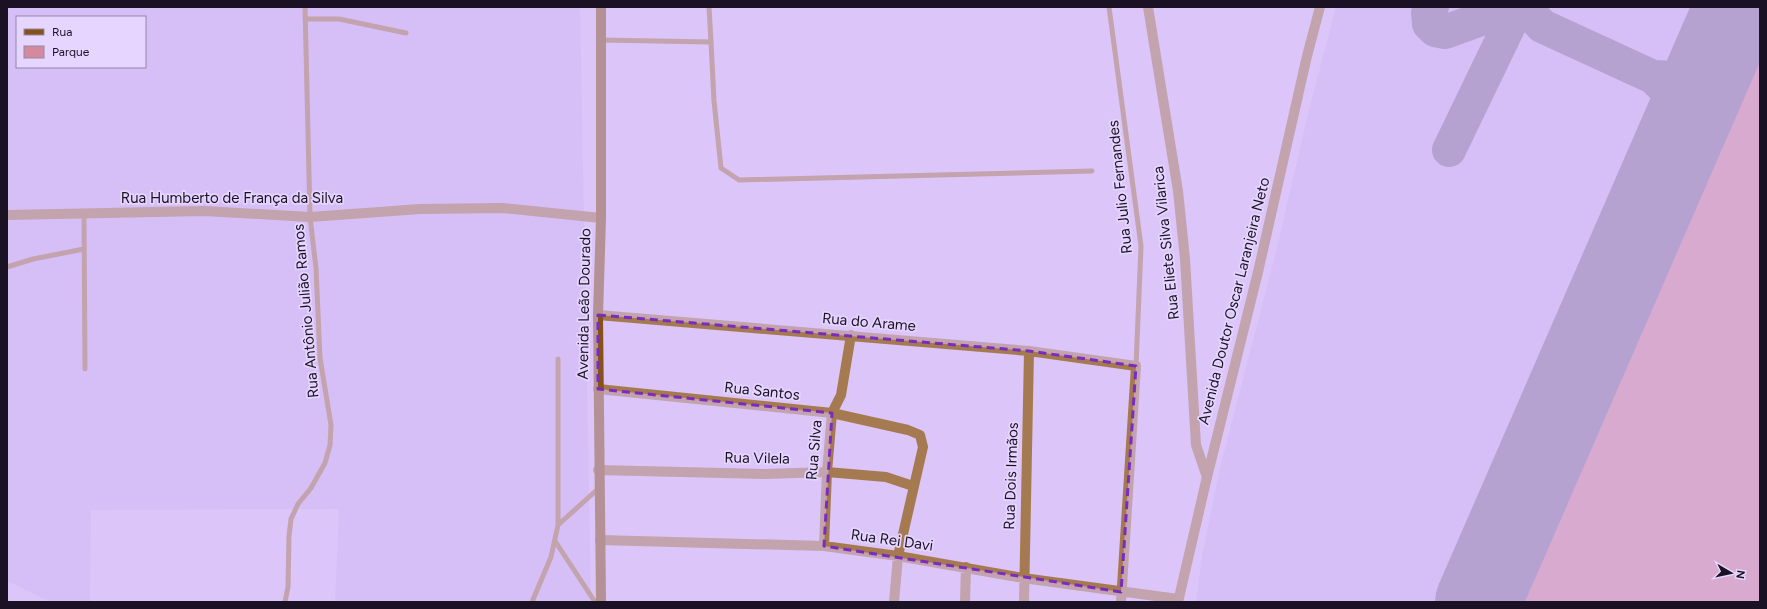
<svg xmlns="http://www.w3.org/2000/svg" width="1767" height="609" font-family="Figtree,sans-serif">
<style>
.built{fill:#d1b8f3;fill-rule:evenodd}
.green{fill:#d48a9c}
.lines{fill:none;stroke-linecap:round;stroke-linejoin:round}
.taxiway{stroke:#88789e;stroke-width:34}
.runway{stroke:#88789e;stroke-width:86}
.service{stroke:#a67a50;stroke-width:5}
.minor{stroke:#a67a50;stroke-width:10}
.tertiary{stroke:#a67a50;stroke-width:10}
.secondary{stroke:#85531a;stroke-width:10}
.marked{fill:none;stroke:#7b2cbf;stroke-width:3;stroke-dasharray:8 5;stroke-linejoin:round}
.labels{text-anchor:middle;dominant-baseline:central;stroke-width:3.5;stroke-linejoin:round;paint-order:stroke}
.street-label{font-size:15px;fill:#1a1224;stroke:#e6d5ff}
</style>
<rect width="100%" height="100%" fill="#dbc5f9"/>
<path class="built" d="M7,7H580L591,602H335L339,509L91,510L90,602H51L7,581ZM17,17H145V67H17Z
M1336,7H1760V602H1196L1202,556L1220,468L1275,256L1309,110Z"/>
<path class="green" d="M1760,40V602H1513L1711,148Z"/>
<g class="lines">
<path class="taxiway" d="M1432,7L1428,13L1429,24L1435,30L1445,32L1500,12L1506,7
M1529,7L1532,15L1542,26L1653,77L1677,78L1697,71L1717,51
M1653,77C1677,100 1683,104 1680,139
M1449,150L1518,7"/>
<path class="runway" d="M1478,602L1737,7"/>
<path class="service" d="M709,7L711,42
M1109,7L1141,246L1136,366
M305,19H339L406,33
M601,40L711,42L714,101L721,168L739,180L1092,171
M84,213L85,369
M7,267L33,259L84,249
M558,359V525
M555,541L595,602
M285,602L288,587L289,536L291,519L298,504L311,488L325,463L330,445L331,425L320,358L316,268L310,217L305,7
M532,602L551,557L558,525L599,488"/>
<path class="minor" d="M1148,7L1178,191L1185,259L1196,445L1207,477
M7,215L204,211L310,217L420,209L503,208L601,218
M598,315L1029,351L1136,366L1121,602
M598,389L832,413L908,430L920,435L923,447L898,556L894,602
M598,470L765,474L827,472L886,477L913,486
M600,540L824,546L898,556L1023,578L1178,599
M824,546L827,472L832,413L841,395L851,335
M965,602L966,567
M1024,602L1029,351"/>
<path class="tertiary" d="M1178,602L1207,477L1258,272L1307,56L1320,7"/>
<path class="secondary" d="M601,602L598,315L601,218V7"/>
</g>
<path d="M0 0H1767V609H0ZM598,315L1029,351L1136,366L1121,592L824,546L832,413L598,389Z" fill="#dbc5f9" fill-opacity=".55" fill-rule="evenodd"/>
<path class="marked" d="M598,315L1029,351L1136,366L1121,592L824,546L832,413L598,389Z"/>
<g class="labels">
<g class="street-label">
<text transform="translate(1120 187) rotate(-96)">Rua Julio Fernandes</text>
<text x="232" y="198">Rua Humberto de França da Silva</text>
<text transform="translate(1166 243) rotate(-96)">Rua Eliete Silva Vilarica</text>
<text transform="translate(1234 301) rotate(-76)">Avenida Doutor Oscar Laranjeira Neto</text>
<text transform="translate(584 304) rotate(-89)">Avenida Leão Dourado</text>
<text transform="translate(306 311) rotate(-95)">Rua Antônio Julião Ramos</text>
<text transform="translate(869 322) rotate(5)">Rua do Arame</text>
<text transform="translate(762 391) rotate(6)">Rua Santos</text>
<text transform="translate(814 450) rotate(-85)">Rua Silva</text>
<text transform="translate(757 458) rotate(1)">Rua Vilela</text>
<text transform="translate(1011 476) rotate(-88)">Rua Dois Irmãos</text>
<text transform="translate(892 540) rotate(8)">Rua Rei Davi</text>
</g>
</g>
<rect width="1767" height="609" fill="none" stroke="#1a1224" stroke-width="16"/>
<rect x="16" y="16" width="130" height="52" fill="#e6d5ff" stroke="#9487a7"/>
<rect x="24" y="29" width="20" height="6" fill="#85531a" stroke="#9487a7"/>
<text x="52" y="36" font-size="12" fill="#1a1224">Rua</text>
<rect x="24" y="46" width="20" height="12" fill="#d48a9c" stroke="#9487a7"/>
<text x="52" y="56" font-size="12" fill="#1a1224">Parque</text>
<g transform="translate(1731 573) rotate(99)" stroke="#e6d5ff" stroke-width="3" paint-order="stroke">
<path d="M0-3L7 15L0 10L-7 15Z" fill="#1a1224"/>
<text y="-6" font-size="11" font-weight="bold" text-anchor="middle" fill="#1a1224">N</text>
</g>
</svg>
